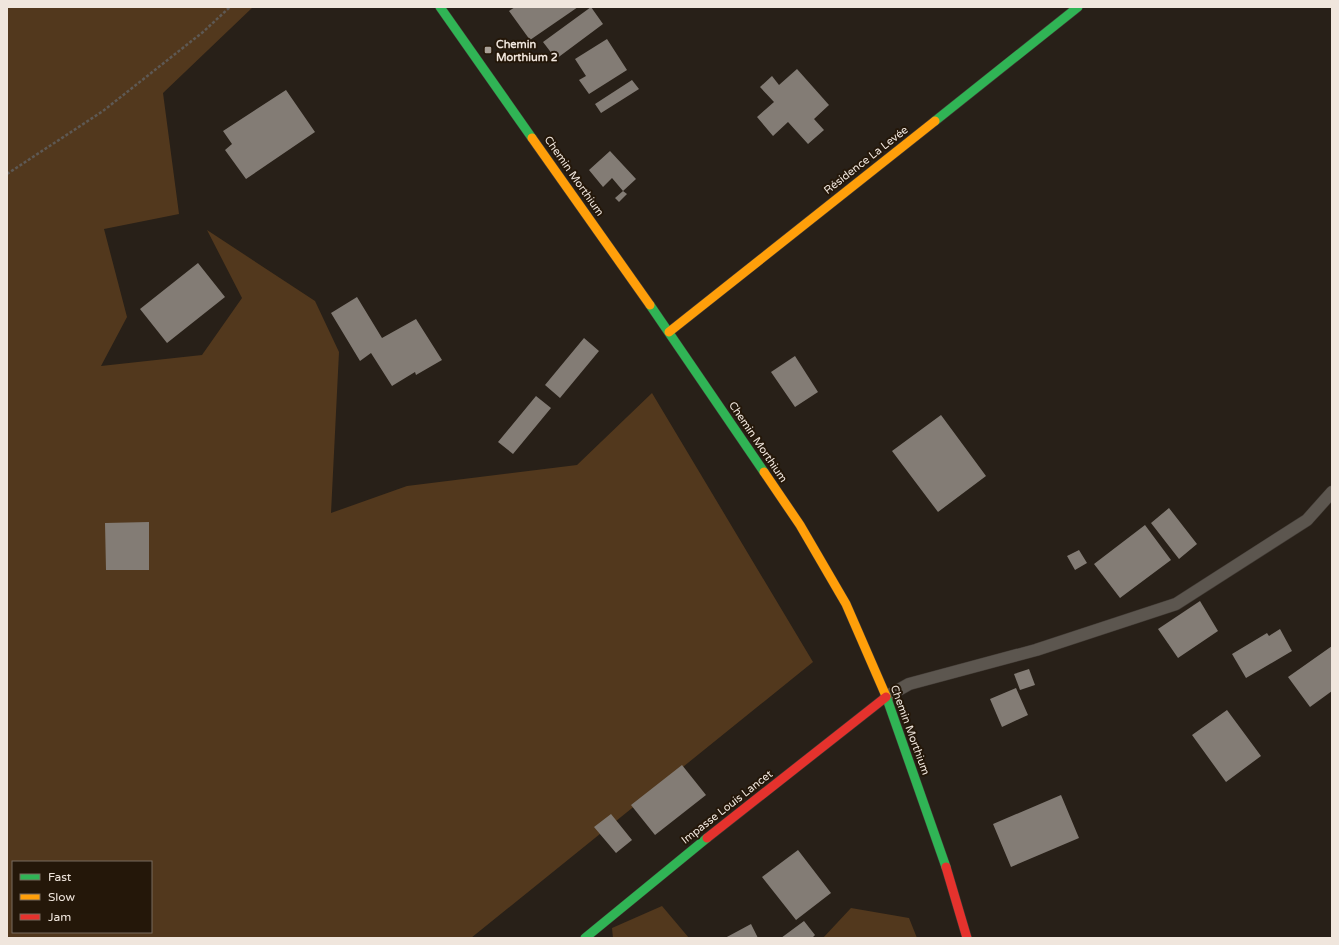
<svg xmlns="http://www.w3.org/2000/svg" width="1339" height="945" font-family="'Varela Round',sans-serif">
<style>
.green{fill:#52381d;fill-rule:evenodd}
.building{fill:#837c75}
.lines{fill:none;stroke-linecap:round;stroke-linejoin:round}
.lane-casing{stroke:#413a34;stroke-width:13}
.fast-casing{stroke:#413a34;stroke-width:10}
.slow-casing{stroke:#413a34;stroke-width:10}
.jam-casing{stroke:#413a34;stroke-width:10}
.path{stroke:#5e5954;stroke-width:2.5;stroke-dasharray:3 2;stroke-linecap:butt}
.lane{stroke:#5c564f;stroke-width:12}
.fast{stroke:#30b455;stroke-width:9}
.slow{stroke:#ff9f0a;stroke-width:9}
.jam{stroke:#e5322d;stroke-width:9}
.poi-dot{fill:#aaa198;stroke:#241709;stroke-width:1.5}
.labels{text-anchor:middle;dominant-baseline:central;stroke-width:4;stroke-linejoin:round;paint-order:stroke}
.poi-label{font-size:11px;font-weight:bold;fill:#f0e6dd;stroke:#241709;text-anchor:start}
.street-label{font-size:11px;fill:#f0e6dd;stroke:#241709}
</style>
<rect width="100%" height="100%" fill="#282018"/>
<path class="green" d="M7,7H253L163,93L179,214L104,229L127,317L101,366L202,355L242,298L207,230L315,301L339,352L331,513L407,486L577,465L652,393L813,662L471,938H7ZM13,862H151V932H13Z
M662,906L689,938H613L612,928Z
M851,908L909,918L917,938H823Z"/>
<path class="building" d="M515,7H578L530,40L509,11Z
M591,7L603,24L556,59L543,42Z
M607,39L627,70L589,94L579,80L586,76L575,59Z
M797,69L829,105L814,119L824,130L808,144L788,122L773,136L757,117L774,102L760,87L772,76L779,85Z
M632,80L639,89L601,113L595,104Z
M286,90L315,132L246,179L225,150L232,144L223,131Z
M610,151L636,179L623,191L612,178L603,187L589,170Z
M623,191L627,194L619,202L615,198Z
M198,263L225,297L167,343L140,309Z
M357,297L382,338L416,319L442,360L416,375L415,372L392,386L371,353L360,361L331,313Z
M584,338L599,351L560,398L545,385Z
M795,356L818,392L795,407L771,372Z
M536,396L551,408L513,454L498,442Z
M941,415L986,476L938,512L892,451Z
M1169,508L1197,544L1179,559L1151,523Z
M149,522V570H106L105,523Z
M1145,525L1171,560L1120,598L1094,564Z
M1079,550L1087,563L1075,570L1067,556Z
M1200,601L1218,631L1178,658L1158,629Z
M1280,629L1292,651L1246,678L1232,654L1267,633L1269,636Z
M1332,646V691L1310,707L1288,677Z
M1029,669L1035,685L1020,690L1014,674Z
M1016,688L1028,715L1002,727L990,699Z
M1227,710L1261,756L1226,782L1192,735Z
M682,765L706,795L655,835L631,805Z
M1061,795L1079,838L1011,867L993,824Z
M611,814L632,840L616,853L594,827Z
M798,850L831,893L796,920L762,877Z
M804,921L815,935L812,938H781Z
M751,924L758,938H725Z"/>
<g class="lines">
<g class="lane-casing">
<path id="lane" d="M886,697L909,684L1036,650L1176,604L1307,520L1332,492"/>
</g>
<g class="fast-casing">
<path id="fast" d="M440,7L532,138
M935,121L1078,7
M650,305L764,472
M886,696L946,867
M585,938L707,838"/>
</g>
<g class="slow-casing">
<path id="slow" d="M532,138L650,305
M669,332L935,121
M764,472L800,525L846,604L886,696"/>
</g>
<g class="jam-casing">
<path id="jam" d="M707,838L886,697
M946,867L967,938"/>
</g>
<path class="path" d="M7,174L103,111L203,32L230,7"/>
<use href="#lane" class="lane"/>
<use href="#fast" class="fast"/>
<use href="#slow" class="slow"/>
<use href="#jam" class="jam"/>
</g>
<rect class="poi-dot" x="484" y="46" width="8" height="8" rx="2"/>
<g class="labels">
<g class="poi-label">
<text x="496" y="44">Chemin<tspan x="496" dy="13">Morthium 2</tspan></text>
</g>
<g class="street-label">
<text transform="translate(866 160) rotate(-38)">Résidence La Levée</text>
<text transform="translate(574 176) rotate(55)">Chemin Morthium</text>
<text transform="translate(758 442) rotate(56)">Chemin Morthium</text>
<text transform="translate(910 730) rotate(70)">Chemin Morthium</text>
<text transform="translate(727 807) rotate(-38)">Impasse Louis Lancet</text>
</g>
</g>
<rect width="1339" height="945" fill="none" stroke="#f0e6dd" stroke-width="16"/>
<rect x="12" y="861" width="140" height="72" fill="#241709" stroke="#766a5e"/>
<rect x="20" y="874" width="20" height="6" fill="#30b455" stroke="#766a5e"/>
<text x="48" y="881" font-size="12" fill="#f0e6dd">Fast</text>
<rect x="20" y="894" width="20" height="6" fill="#ff9f0a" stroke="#766a5e"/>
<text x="48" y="901" font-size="12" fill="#f0e6dd">Slow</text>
<rect x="20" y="914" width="20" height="6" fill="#e5322d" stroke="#766a5e"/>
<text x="48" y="921" font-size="12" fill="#f0e6dd">Jam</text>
</svg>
